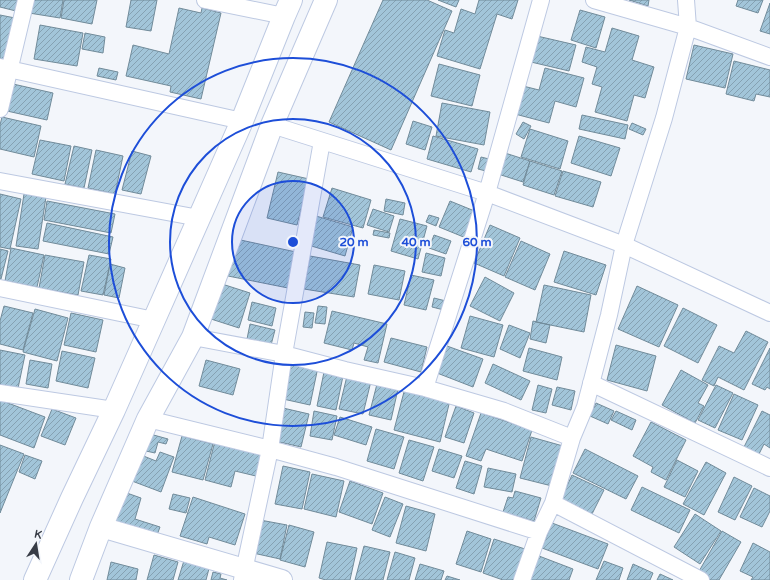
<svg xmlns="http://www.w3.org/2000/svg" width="770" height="580" font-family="'Varela Round',sans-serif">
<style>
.building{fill:url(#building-hatch);stroke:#718b9a}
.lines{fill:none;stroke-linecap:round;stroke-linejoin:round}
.minor-casing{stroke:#bdc9e2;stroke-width:18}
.tertiary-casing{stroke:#bdc9e2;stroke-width:22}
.secondary-casing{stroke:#bdc9e2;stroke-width:24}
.minor{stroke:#fff;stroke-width:16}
.tertiary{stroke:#fff;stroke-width:20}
.secondary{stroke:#fff;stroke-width:22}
.ring{fill:none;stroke:#1d4ed8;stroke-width:2}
.centre{fill:#1d4ed8;stroke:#f3f6fb;stroke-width:2}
.ring-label{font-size:12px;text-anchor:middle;font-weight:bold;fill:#1d4ed8;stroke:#f3f6fb;stroke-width:4;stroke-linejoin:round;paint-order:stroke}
</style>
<defs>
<pattern id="building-hatch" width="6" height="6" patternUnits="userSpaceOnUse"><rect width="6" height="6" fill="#a2c5d9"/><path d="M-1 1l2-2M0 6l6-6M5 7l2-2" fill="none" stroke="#85a1b2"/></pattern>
</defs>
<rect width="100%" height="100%" fill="#f3f6fb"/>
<path class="building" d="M0,0H18L16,11L0,7Z
M32,0H63L60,18L29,13Z
M64,0H97L92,24L61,18Z
M131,0H157L151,31L126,27Z
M383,0H427L452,11L391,150L329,122Z
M438,0H459L456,7Z
M479,0H518L512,19L497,14L480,69L437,56L445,30L454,33L461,9L475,14Z
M629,0H649L648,6Z
M738,0H763L758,13L736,6Z
M770,3V34L760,31Z
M179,8L201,13L202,8L221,13L201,99L170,92L171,86L126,76L133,45L169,54Z
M580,10L605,17L596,48L571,40Z
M0,15L15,18L5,60L0,59Z
M40,25L83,33L77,66L34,59Z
M612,28L639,36L632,60L654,67L645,98L634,95L627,121L595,112L602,87L592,84L597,67L582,62L586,47L605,52Z
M85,33L105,37L103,53L82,49Z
M537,36L576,45L569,71L531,62Z
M694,45L733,54L725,88L686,79Z
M734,61L770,70V97L756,94L754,101L726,94Z
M439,64L480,75L472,106L431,96Z
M99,68L118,72L116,80L97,76Z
M545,68L584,78L576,107L555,101L549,123L515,114L523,86L539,90Z
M13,84L53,93L47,120L7,111Z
M442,103L490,112L484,145L436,136Z
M582,115L628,125L625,139L579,129Z
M2,117L41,126L34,157L0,149V125Z
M413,121L432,127L425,150L406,144Z
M523,122L531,126L524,139L516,134Z
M632,123L646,129L643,135L629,129Z
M530,129L568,141L560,169L521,157Z
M433,136L478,149L471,172L427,159Z
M579,136L620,148L611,176L571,163Z
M40,140L71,146L64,181L32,174Z
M74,146L92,150L84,188L65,184Z
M96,150L123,156L115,194L88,188Z
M132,151L151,156L141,194L122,190Z
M505,153L530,161L523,182L498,174Z
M481,157L489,159L486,171L478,169Z
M530,161L562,171L554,195L523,185Z
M563,171L601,182L593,207L555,196Z
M278,172L309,179L297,225L267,218Z
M332,188L371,200L363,228L323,217Z
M0,194L21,199L10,249L0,247Z
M24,194L46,197L38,249L16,246Z
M386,199L405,203L403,215L384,211Z
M47,201L115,214L111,233L44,220Z
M450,201L477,212L466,238L439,227Z
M373,209L394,216L389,232L367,225Z
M429,215L439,218L436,226L426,222Z
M316,216L353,227L345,256L308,245Z
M400,219L427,226L418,259L391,251Z
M47,223L113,237L109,254L43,241Z
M490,225L520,238L504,276L474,263Z
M374,230L390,233L389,238L373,235Z
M434,235L451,241L446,254L429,248Z
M236,239L296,252L288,288L228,276Z
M521,241L550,254L535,290L505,277Z
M11,248L44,255L37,287L5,281Z
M0,249L8,251L1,279H0Z
M564,251L606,265L596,295L554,282Z
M426,253L445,258L441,276L422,272Z
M45,255L84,262L78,295L39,288Z
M89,255L111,259L103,295L81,291Z
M310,256L360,265L354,297L304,289Z
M110,264L125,268L119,298L104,295Z
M374,265L405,271L399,300L368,294Z
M411,275L434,280L426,310L404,305Z
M485,277L514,293L500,321L470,306Z
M222,284L250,293L239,328L211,319Z
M544,285L591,295L584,332L536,322Z
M637,286L678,305L659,347L618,329Z
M434,298L446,301L444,310L432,307Z
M252,302L276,308L272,326L248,320Z
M4,306L33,313L23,350L0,344V321Z
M318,306L327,307L325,324L315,323Z
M683,308L717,325L698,363L664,346Z
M35,309L68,318L57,361L23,352Z
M332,311L387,324L378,363L364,360L368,347L354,343L352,350L324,343Z
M305,312L314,313L312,328L303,327Z
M71,313L103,320L96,352L64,345Z
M470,316L503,325L494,357L461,348Z
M533,321L550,325L546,343L530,339Z
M250,324L275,330L271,345L247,339Z
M509,325L530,333L520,358L500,349Z
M746,331L768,342L744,390L718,377L714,386L702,380L719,346L734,353Z
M391,338L427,347L421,372L384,362Z
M616,345L656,356L647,391L607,380Z
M447,346L483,359L473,387L437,373Z
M529,348L562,357L557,380L523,371Z
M770,348V389L767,387L765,390L752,384Z
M0,350L25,355L17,393L0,390Z
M62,351L95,358L88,388L56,381Z
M30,360L52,364L48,388L26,384Z
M206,360L240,369L233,395L199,386Z
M291,361L318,367L310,405L283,399Z
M493,364L530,381L521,400L485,383Z
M681,370L708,385L698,403L704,406L695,423L662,405Z
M324,372L343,376L336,410L317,406Z
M347,376L371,381L363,414L339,409Z
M377,384L398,389L391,420L369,415Z
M538,385L552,389L546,413L532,410Z
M716,385L733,393L715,428L698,420Z
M557,387L575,391L571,410L552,405Z
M405,388L450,400L440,442L394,430Z
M734,394L758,405L742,440L718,430Z
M0,400L45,417L34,448L0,435Z
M596,403L614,411L608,424L590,416Z
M456,406L474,413L464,443L445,437Z
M283,408L309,414L301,447L275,441Z
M52,409L76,418L65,445L41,436Z
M314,411L337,416L332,440L310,436Z
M616,411L636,420L632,430L611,420Z
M762,411L770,415V448L764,444L758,456L743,449Z
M481,413L532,430L522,461L486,449L481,461L466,456Z
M340,417L372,427L366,445L334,435Z
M651,422L686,440L666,480L651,472L653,467L633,456Z
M376,429L404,437L394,469L367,461Z
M150,434L168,439L166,444L158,442L155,453L146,451Z
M182,436L213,444L203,480L172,472Z
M531,437L563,446L552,486L520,478Z
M409,440L434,447L423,481L399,473Z
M215,441L266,454L260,477L235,471L231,487L205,480Z
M0,445L24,454L0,513Z
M439,449L462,456L454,478L432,471Z
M585,449L638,476L626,499L573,473Z
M160,452L174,457L161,492L132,481L141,455L156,461Z
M25,455L42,461L35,479L19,472Z
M677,460L698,471L685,497L664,487Z
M465,461L482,466L474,494L456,488Z
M706,462L726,473L704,515L683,504Z
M283,466L310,472L302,509L275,504Z
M488,468L516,474L512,492L484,487Z
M312,474L344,481L336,517L304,509Z
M572,475L604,490L592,514L561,499Z
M734,477L752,486L735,520L718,512Z
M350,481L383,493L372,524L339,512Z
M642,487L690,510L679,533L631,510Z
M754,488L770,496V511L762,527L740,517Z
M515,491L541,498L534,521L503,512L508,497L513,498Z
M124,492L141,498L135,519L160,527L157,535L115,521Z
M173,494L190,498L186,513L169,509Z
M193,497L245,514L235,545L209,537L207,544L180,536Z
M385,497L403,504L390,537L372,530Z
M406,506L435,514L426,551L396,543Z
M695,514L721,531L700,564L674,547Z
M260,520L287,525L280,559L253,553Z
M552,523L608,544L598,569L542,548Z
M289,525L314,532L305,567L280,560Z
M467,531L491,539L481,572L456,564Z
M722,531L741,542L719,580H710L698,573Z
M494,539L525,549L514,580H503L483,573Z
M327,542L357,548L350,580H326L319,578Z
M753,543L770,552V580H751L753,577L740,571Z
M364,546L390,552L383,580H355Z
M395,552L415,558L409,580H387Z
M186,554L211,561L206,580H178Z
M154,555L178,562L173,580H147Z
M539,556L573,569L569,580H530Z
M604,561L623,568L619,580H596Z
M111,562L138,569L136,580H107Z
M420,564L444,571L441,580H415Z
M633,564L653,573L650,580H627Z
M213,572L221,574L220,578L227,580H211Z
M660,574L673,580H657Z
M447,576L460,580H445Z"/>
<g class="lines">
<g class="minor-casing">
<path id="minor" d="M205,0L284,16
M594,0L688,27L770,57
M0,67L242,121
M0,109L26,0
M272,125L487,193L624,245L770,313
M0,181L199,218
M0,288L154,320
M193,337L284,354L345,370L425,388L504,411L572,438
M591,383L770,468
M425,388L487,193L541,0
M0,393L114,410
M148,419L270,449L336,467L539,532L522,580
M553,503L701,580
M539,532L553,503L572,438L585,407L609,315L624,245L664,118L688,27L686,0
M242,580L270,449L284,354L322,141"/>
</g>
<g class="tertiary-casing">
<path id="tertiary" d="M101,527L282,580"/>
</g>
<g class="secondary-casing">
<path id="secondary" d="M35,580L72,498L114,410L154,320L242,121L284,16L291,0
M81,580L101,527L148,419L193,337L272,125L326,0"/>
</g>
<use href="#minor" class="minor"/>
<use href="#tertiary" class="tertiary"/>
<use href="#secondary" class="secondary"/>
</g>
<circle cx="293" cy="242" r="61" fill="#1d4ed8" fill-opacity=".12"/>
<g class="ring">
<circle cx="293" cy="242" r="61"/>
<circle cx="293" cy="242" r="123"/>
<circle cx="293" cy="242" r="184"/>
</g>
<circle cx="293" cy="242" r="6" class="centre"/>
<g class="ring-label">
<text x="354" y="246">20 m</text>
<text x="416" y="246">40 m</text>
<text x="477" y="246">60 m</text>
</g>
<g transform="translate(36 544) rotate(12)" stroke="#f3f6fb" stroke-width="3" paint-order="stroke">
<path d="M0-3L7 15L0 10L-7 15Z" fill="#373c46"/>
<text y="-6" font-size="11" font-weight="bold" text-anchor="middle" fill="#373c46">K</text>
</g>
</svg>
